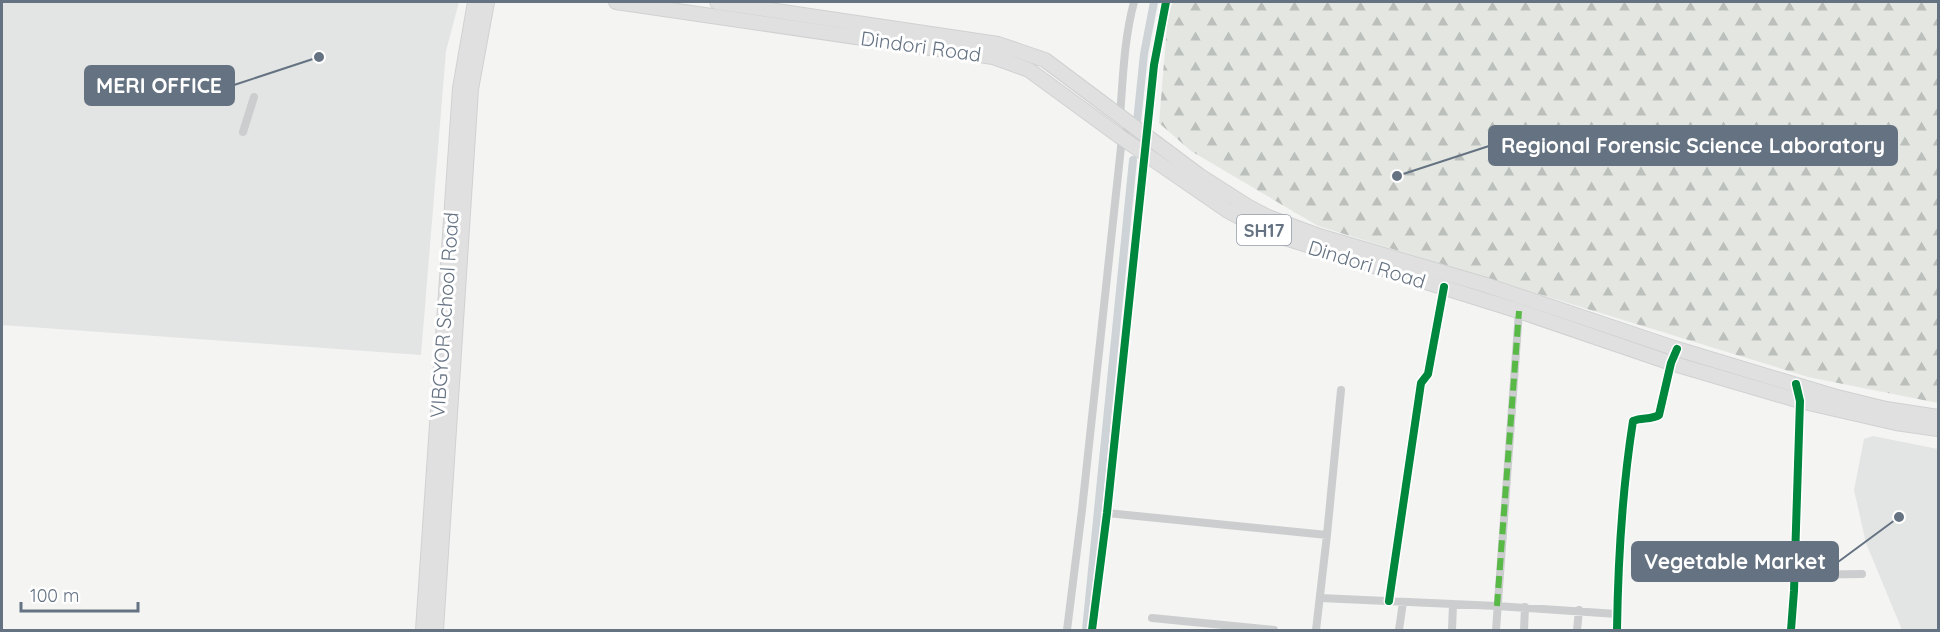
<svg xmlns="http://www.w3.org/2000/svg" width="1940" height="632" font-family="Quicksand,sans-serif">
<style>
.built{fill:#e3e4e4}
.forest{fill:url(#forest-firs)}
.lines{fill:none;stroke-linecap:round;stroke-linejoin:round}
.canal{stroke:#cdd3d6;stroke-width:8}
.primary-casing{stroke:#d0d1d1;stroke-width:16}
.minor{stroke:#cccdce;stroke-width:8}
.primary{stroke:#e0e0e1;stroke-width:14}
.quiet{stroke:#58b947;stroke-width:6;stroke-dasharray:12 6;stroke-linecap:butt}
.cycleway-casing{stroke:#fff;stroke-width:11}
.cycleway{stroke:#00873e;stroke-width:8}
.labels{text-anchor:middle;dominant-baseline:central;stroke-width:6;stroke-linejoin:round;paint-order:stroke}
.shield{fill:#fff;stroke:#939ca8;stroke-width:1.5}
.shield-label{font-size:18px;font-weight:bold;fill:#657282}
.street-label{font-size:20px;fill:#657282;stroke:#fff}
.leader{fill:none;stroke:#657282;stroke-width:2}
.callout-dot{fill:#657282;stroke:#fff;stroke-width:2}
.callout{fill:#657282;stroke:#657282;stroke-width:2}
.callout-label{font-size:21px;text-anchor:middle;font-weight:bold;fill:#fff}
</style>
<defs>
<pattern id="forest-firs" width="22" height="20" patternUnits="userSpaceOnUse" patternTransform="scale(1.5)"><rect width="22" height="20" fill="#e4e7e1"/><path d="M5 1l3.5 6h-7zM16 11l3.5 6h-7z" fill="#bcc0bc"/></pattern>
</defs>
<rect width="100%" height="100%" fill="#f4f4f3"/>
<path class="built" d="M2,2H459L446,51L421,355L2,325Z
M1873,436L1938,449V630H1902L1866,543L1854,490L1864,439Z"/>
<path class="forest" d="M1173,2H1938V403L1808,377L1318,226L1191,151L1159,123L1168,14Z"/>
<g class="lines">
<path class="canal" d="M1137,122L1144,54L1154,2
M1086,630L1133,160"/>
<g class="primary-casing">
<path id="primary" d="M616,2L993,57L1029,70L1122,138L1228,211L1269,233L1519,311L1671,363L1800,401L1896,423L1938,429
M717,2L998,44L1045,60L1200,176L1247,206L1268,217L1319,236L1486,285L1677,349L1833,396L1886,409L1938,417
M423,630L460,88L475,2
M436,630L471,89L487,2"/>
</g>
<path class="minor" d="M1120,116C1123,78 1124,39 1134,2
M243,132L254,97
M1107,513L1327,535L1316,630
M1327,535L1341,390
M1795,575L1862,574
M1320,598L1497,606L1617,614
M1389,601L1421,383L1428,374L1444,287
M1152,618L1274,630
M1067,630L1082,510L1122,138L1130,124
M1092,630L1107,513L1154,65L1166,2
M1399,630L1403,602
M1452,630L1453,604
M1496,630L1519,311
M1524,630L1525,607
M1577,630L1579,610
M1617,630C1618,560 1622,491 1633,421C1642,417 1651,420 1659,415L1672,361
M1791,630L1794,591L1799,397"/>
<use href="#primary" class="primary"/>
<path class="quiet" d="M1497,606L1519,311"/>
<g class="cycleway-casing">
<path id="cycleway" d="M1389,601L1421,383L1428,374L1444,287
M1092,630L1107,513L1154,65L1166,2
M1617,630C1618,560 1622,491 1633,421C1642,417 1651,420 1659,415L1671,363L1677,349
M1791,630L1794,591L1800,401L1796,384"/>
</g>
<use href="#cycleway" class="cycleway"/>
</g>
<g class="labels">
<rect class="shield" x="1237" y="215" width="54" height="30" rx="4.5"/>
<g class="shield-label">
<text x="1264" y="230">SH17</text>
</g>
<g class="street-label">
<text transform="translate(921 46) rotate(8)">Dindori Road</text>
<text transform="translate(1367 264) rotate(17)">Dindori Road</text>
<text transform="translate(444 315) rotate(-86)">VIBGYOR School Road</text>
</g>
</g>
<path class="leader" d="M319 57L234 85M1397 176L1489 146M1899 517L1838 562"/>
<g class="callout-dot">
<circle cx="319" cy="57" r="6"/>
<circle cx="1397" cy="176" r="6"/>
<circle cx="1899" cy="517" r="6"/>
</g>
<g class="callout">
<rect x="85" y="66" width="149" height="39" rx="6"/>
<rect x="1489" y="126" width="408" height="39" rx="6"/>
<rect x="1632" y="542" width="206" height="39" rx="6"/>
</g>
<g class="callout-label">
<text x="159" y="93">MERI OFFICE</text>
<text x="1693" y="153">Regional Forensic Science Laboratory</text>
<text x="1735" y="569">Vegetable Market</text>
</g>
<rect width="1940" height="632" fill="none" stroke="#657282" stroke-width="6"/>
<path d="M21 602v9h117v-9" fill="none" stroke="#657282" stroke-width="3"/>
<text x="30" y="602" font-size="18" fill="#657282" stroke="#ffffff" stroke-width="4.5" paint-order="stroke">100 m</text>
</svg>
